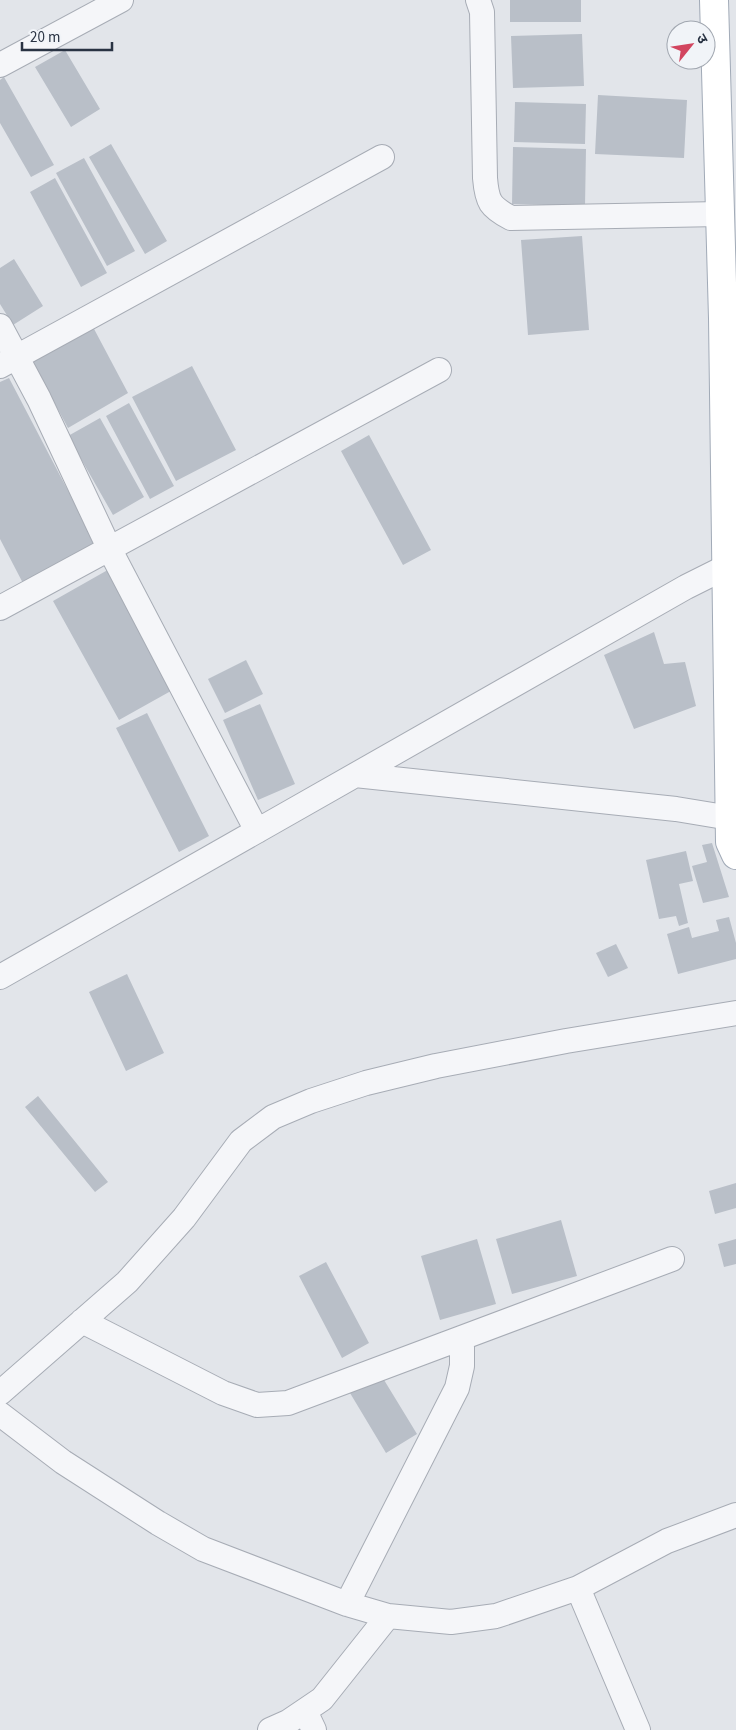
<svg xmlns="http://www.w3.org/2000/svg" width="736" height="1730" font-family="'Source Sans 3','Noto Sans Devanagari',sans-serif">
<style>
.building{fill:#b9bfc8}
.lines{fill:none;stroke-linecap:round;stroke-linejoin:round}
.street-casing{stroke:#a7acb5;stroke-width:26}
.primary-casing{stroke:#a1aab7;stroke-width:30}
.street{stroke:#f5f6f9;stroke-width:24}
.primary{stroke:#fff;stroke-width:28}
</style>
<rect width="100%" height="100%" fill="#e2e5ea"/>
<path class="building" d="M510,0H581V22H510Z
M582,34L584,86L513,88L511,36Z
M65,50L100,109L71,127L35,67Z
M4,77L54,165L31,177L0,123V80Z
M598,95L687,100L684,158L595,154Z
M515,102L586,104L585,144L514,142Z
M111,144L167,241L145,254L89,157Z
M513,147L586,149L585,206L512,204Z
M84,158L135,251L107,266L56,173Z
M55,178L107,273L81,287L30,192Z
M582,236L589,330L528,335L521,240Z
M14,259L43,306L13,325L0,304V268Z
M93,327L128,393L68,428L31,359Z
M192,366L236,450L176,481L132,397Z
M9,378L99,550L26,589L0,539V382Z
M129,403L174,486L150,499L106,416Z
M100,418L144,497L113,515L68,436Z
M369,435L431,550L403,565L341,451Z
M113,567L178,687L119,720L53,601Z
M654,632L664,664L685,662L696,706L634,729L604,655Z
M246,660L263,694L225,713L208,679Z
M260,704L295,784L258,800L223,720Z
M147,713L209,836L179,852L116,728Z
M712,843L729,897L703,903L692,866L707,862L702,845Z
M686,851L693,881L679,884L688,923L679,926L676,916L659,919L646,860Z
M729,917L736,943V959L678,974L667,934L689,927L692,938L719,931L716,920Z
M616,944L628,968L608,977L596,953Z
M127,974L164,1053L126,1071L89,992Z
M38,1096L108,1182L95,1192L25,1107Z
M736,1183V1208L715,1214L709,1191Z
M561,1220L577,1276L512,1294L496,1239Z
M477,1239L496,1304L440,1320L421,1256Z
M736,1239V1264L724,1267L718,1244Z
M326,1262L369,1343L342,1358L299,1276Z
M381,1375L417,1434L386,1453L350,1393Z"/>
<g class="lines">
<g class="street-casing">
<path id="street" d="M478,0L482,12L485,178C487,202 490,207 511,218L720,214
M0,65L121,0
M0,326L39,399L110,550L257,831
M0,366L382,157
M0,608L439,370
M355,775L676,809L736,819
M0,977L686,587L726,567
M82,1321L223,1393L257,1405L288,1403L672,1259
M0,1393L127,1282L184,1218L241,1141L273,1117L311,1101L366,1083L436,1066L566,1041L736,1013
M0,1414L63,1462L158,1523L203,1549L347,1604L388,1616L451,1622L496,1616L578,1588L667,1541L736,1515
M578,1588L638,1730
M347,1604L457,1388L462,1366V1338
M305,1711L314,1730
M270,1730L288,1722L322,1699L388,1616"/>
</g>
<g class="primary-casing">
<path id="primary" d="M714,0L723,318L730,842L736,855"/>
</g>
<use href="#street" class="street"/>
<use href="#primary" class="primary"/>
</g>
<g transform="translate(691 45) rotate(60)"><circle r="24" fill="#f1f4f8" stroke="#a1a7b0"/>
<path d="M0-4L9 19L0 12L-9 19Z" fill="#d2455f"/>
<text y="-8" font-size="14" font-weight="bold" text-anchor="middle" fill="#293343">उ</text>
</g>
<path d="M22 42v8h90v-8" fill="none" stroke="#293343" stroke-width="2.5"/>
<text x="30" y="42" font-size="15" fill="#293343" stroke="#f1f4f8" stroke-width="4" paint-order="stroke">20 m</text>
</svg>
